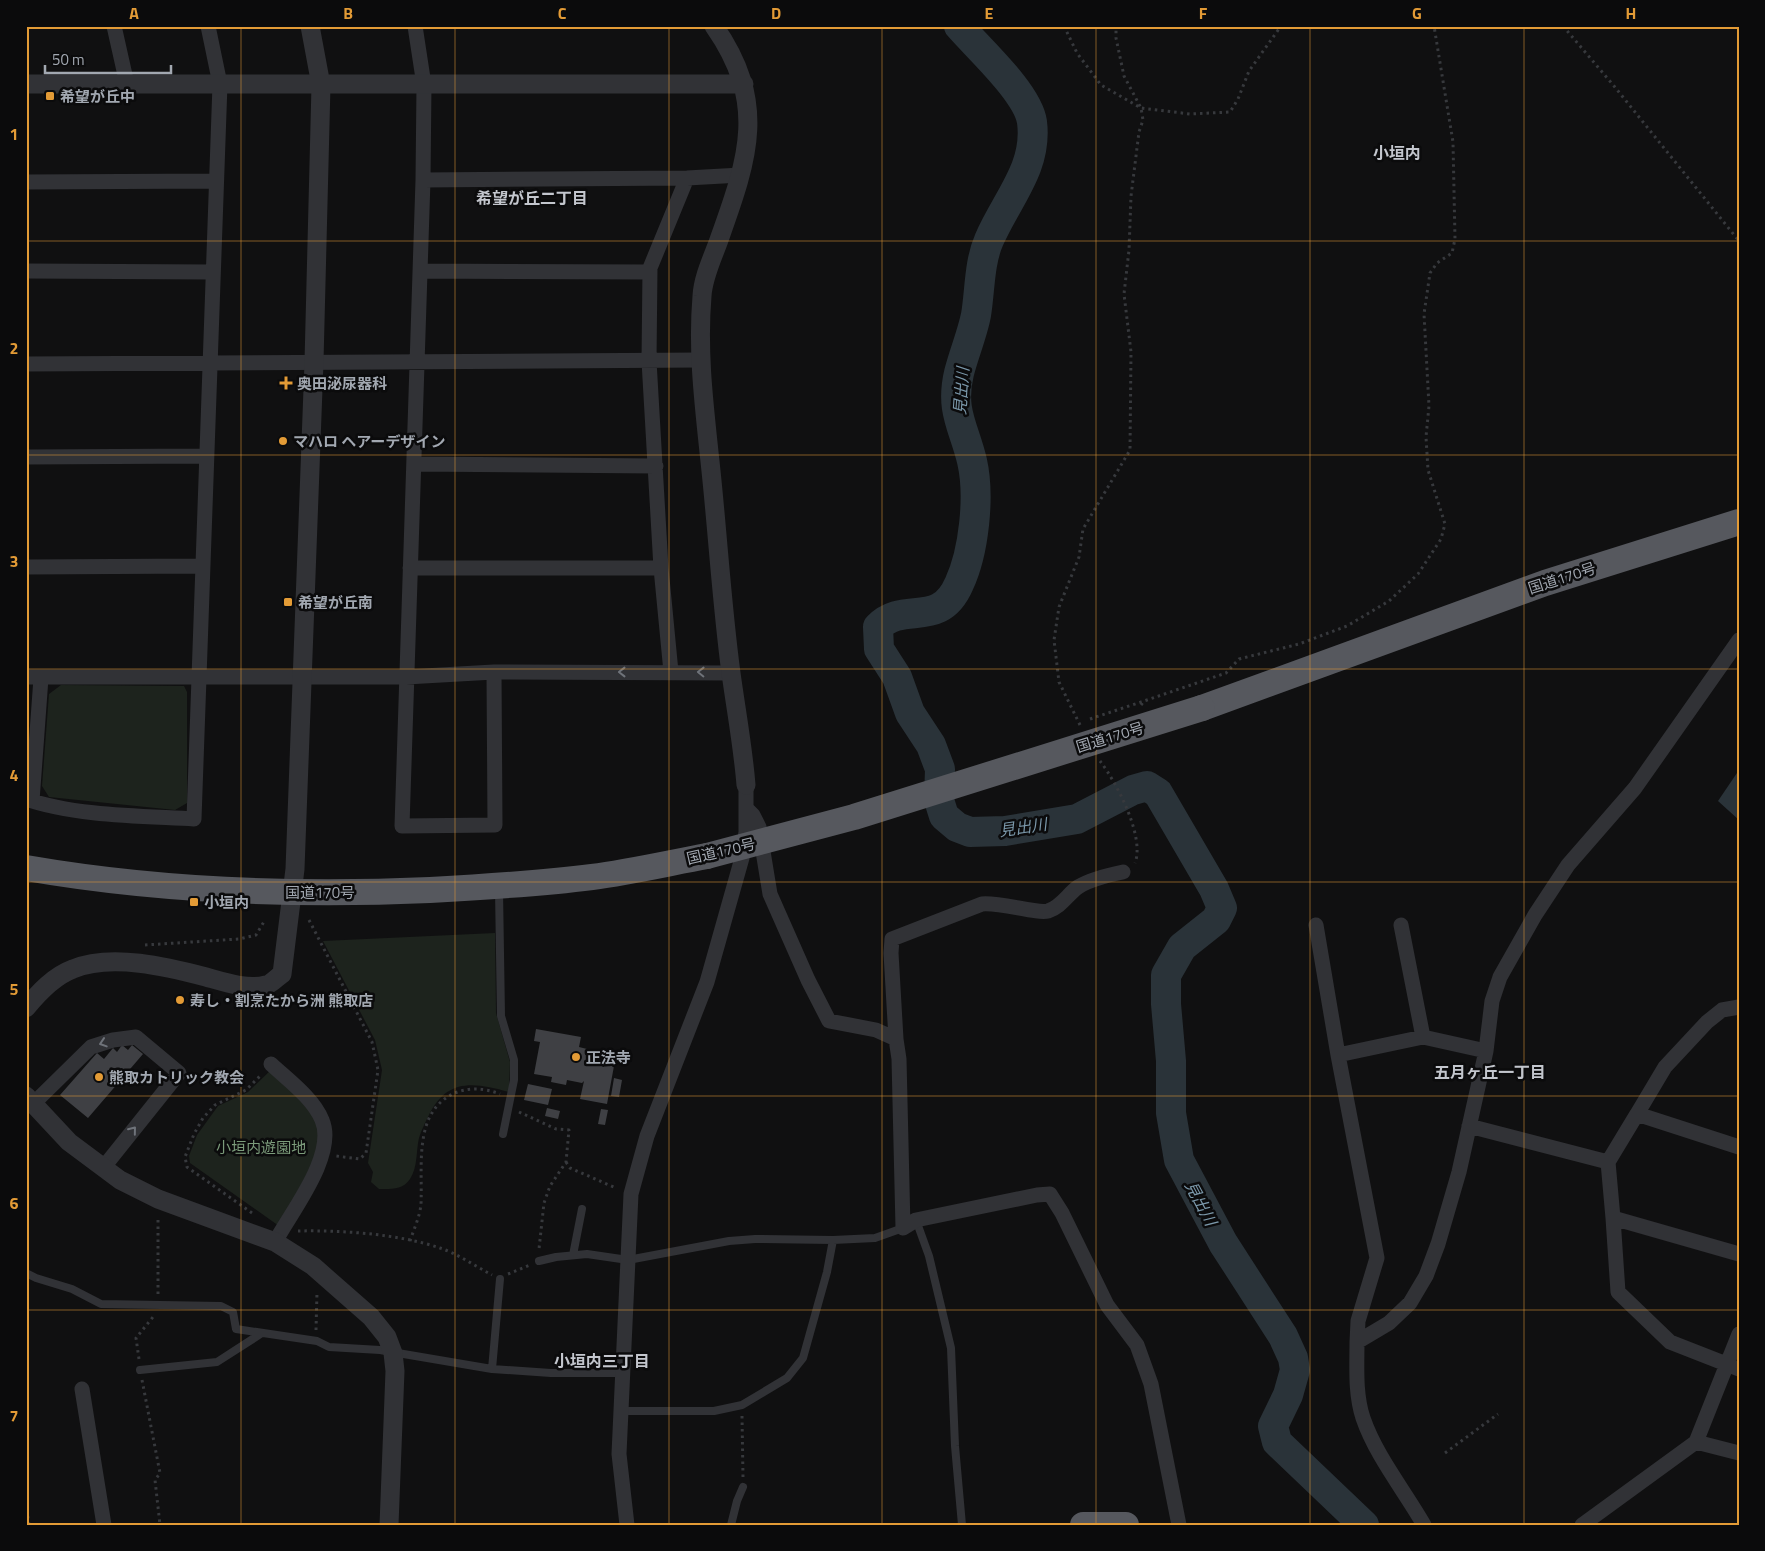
<svg xmlns="http://www.w3.org/2000/svg" width="1765" height="1551" font-family="'Titillium Web','Noto Sans JP',sans-serif">
<style>
.green{fill:#1d231d}
.water{fill:#2a3339}
.lines{fill:none;stroke-linecap:round;stroke-linejoin:round}
.river{stroke:#2a3339;stroke-width:30}
.building{fill:#3f4044}
.path{stroke:#37393d;stroke-width:3;stroke-dasharray:2.5 4;stroke-linecap:butt}
.service{stroke:#313236;stroke-width:8}
.minor{stroke:#313236;stroke-width:15}
.tertiary{stroke:#313236;stroke-width:19}
.trunk{stroke:#56585e;stroke-width:26}
.trunk-bridge{stroke:#56585e;stroke-width:26}
.oneway{stroke:#6f737a}
.grid{fill:none;stroke:#e39b36;stroke-width:1;stroke-opacity:0.55}
.poi-dot{fill:#e39b36;stroke:#0b0b0c;stroke-width:2}
.labels{text-anchor:middle;dominant-baseline:central;stroke-width:5;stroke-linejoin:round;paint-order:stroke}
.poi-label{font-size:15px;font-weight:bold;fill:#a2a8b1;stroke:#0b0b0c;text-anchor:start}
.street-label{font-size:15px;fill:#a2a8b1;stroke:#0b0b0c}
.park-label{font-size:15px;fill:#7b9b7a;stroke:#0b0b0c}
.neighbourhood-label{font-size:16px;font-weight:bold;fill:#c3c6cd;stroke:#0b0b0c}
.water-label{font-size:16px;font-style:italic;fill:#7b98aa;stroke:#0b0b0c}
.neatline{fill:none;stroke:#e39b36;stroke-width:2}
.grid-label{font-size:16px;text-anchor:middle;font-weight:bold;fill:#e39b36}
</style>
<rect width="100%" height="100%" fill="#101011"/>
<path class="green" d="M61,685L184,686L187,692V803L175,810L49,797L42,786L49,694Z
M495,933L496,1013L510,1062L509,1092C473,1082 446,1078 428,1117C425,1123 421,1131 419,1138C416,1150 418,1167 410,1179C403,1190 391,1189 379,1189L371,1182L373,1172L368,1163L382,1070L375,1040L323,941Z
M272,1069L307,1106L320,1126L319,1151L279,1226L190,1163L189,1156L197,1135L218,1106L248,1092Z"/>
<path class="water" d="M1739,770V820L1718,801Z"/>
<g class="lines">
<path class="river" d="M959,26C978,48 1028,93 1032,122C1038,168 1006,200 989,240C979,263 980,291 976,315C972,335 964,353 959,373C950,411 964,427 972,461C980,496 974,552 959,584C939,630 904,600 878,627L879,649L897,677L910,713L931,745L940,769L939,800L944,816L957,827L970,832L1005,831L1077,819L1133,790L1147,786L1158,793L1214,889L1222,908L1216,920L1182,947L1166,975V1004L1171,1061V1113L1179,1160L1223,1243L1283,1336L1293,1358L1295,1370L1288,1395L1273,1426L1277,1442L1364,1525"/>
</g>
<path class="building" d="M536,1029L581,1037L579,1047L607,1054L605,1064L614,1066L607,1104L580,1099L584,1081L582,1083L567,1080L566,1085L551,1082L552,1077L534,1074L540,1042L534,1041Z
M122,1045L128,1050L132,1045L143,1054L88,1118L60,1095L97,1053L104,1059L113,1048L117,1052Z
M614,1078L622,1080L619,1097L611,1096Z
M528,1084L552,1089L548,1105L524,1100Z
M547,1108L560,1111L558,1119L545,1116Z
M601,1109L608,1110L605,1125L598,1124Z"/>
<g class="lines">
<path class="path" d="M1064,26L1077,53L1101,85L1141,108L1190,114L1230,112L1238,99L1249,71L1281,26
M1563,26L1614,86L1739,241
M1141,705L1144,701L1226,673L1239,659L1299,644L1347,626L1389,601L1418,574L1441,539L1445,524L1428,470L1426,437L1429,406L1424,314L1430,273L1437,263L1452,253L1455,239L1453,142L1434,26
M1090,719L1144,701
M1080,725L1059,682L1054,640L1059,607L1079,557L1083,529L1130,450L1131,352L1124,294L1129,250L1131,196L1139,132L1143,120L1141,108L1124,76L1116,38V26
M1100,761C1117,783 1145,837 1135,863
M309,920L372,1042L378,1070L366,1153L360,1159L336,1156
M145,945L239,939L256,935L265,920
M519,1112L556,1129L569,1130L566,1162L550,1186L544,1203L539,1249
M566,1162L570,1168L616,1188
M252,1213L187,1167L185,1157L194,1134L203,1118L215,1105L246,1090L261,1075
M298,1231C341,1230 399,1234 440,1248C458,1254 475,1266 492,1275
M410,1241C414,1229 420,1216 421,1204C422,1180 419,1154 425,1130C434,1094 467,1081 500,1094
M508,1274L530,1265
M158,1294V1217
M316,1330L317,1292
M139,1359L136,1338L153,1317
M142,1380L160,1473L155,1480L160,1525
M742,1416L743,1477
M1445,1453L1498,1414
M26,1503L29,1525"/>
<path class="service" d="M499,890L501,1016L514,1060V1080L503,1134
M916,1220L929,1256L951,1348L955,1446L962,1525
M573,1255L582,1209
M539,1261L556,1257L587,1254L628,1260L729,1241L755,1239L833,1240L875,1238L903,1228
M26,1273L36,1278L72,1289L101,1304L221,1306L233,1312L236,1329L317,1341L329,1347L380,1350L492,1369L551,1373H623
M492,1369L500,1279
M140,1370L217,1362L262,1333
M622,1411H714L742,1405L787,1378L803,1358L827,1272L833,1240
M731,1525L737,1501L743,1487"/>
<path class="minor" d="M114,26L127,84
M415,26L424,85L423,180L402,826L495,825L494,672
M423,180L687,178L741,175
M26,182L216,181
M26,271L212,272
M420,271L650,272
M26,364L700,360
M26,457L205,456
M414,464L656,466
M26,567L202,566
M410,568H661
M671,672L661,568L649,361L650,268L687,178
M26,677H406L494,672L731,673
M26,799C74,816 143,816 194,819L220,84L208,26
M32,801L41,678
M746,808L753,815L759,827L770,894L808,980L829,1021L876,1030L896,1039L899,1059L903,1228
M1316,925L1338,1055L1377,1258L1358,1321L1357,1342
M1401,925L1423,1037
M896,1039L891,953L892,939L982,904C1000,902 1037,914 1048,911C1061,907 1068,894 1078,887C1091,879 1108,875 1123,872
M1338,1055L1423,1037L1486,1051
M271,1064C288,1080 313,1098 322,1120C337,1155 291,1212 275,1242
M33,1104L91,1047L113,1040L136,1037L179,1073L103,1168
M1637,1114L1665,1067L1707,1022L1722,1010L1739,1007
M1469,1126L1608,1162
M1739,1147L1637,1114L1608,1162L1613,1218L1739,1254
M1613,1218L1618,1292L1670,1342L1739,1369
M903,1228L916,1220L1037,1195L1050,1194L1062,1213L1107,1305L1137,1345L1151,1384L1179,1525
M82,1389L104,1525
M1696,1442L1739,1453
M627,1525L619,1454L631,1194L647,1136L707,982L742,858L746,832V785
M1424,1525C1404,1490 1376,1456 1363,1418C1355,1394 1357,1367 1357,1342L1389,1323L1410,1303L1426,1276L1438,1244L1459,1172L1486,1051L1492,1001L1500,977L1535,915L1568,865L1635,788L1739,640
M1582,1525L1696,1442L1739,1334"/>
<path class="tertiary" d="M714,26C767,102 749,156 720,237C714,255 703,276 702,296C697,355 705,412 711,471C718,538 722,606 731,673C736,710 743,747 746,785
M26,84H744
M26,1008C39,992 54,976 73,969C111,953 168,967 206,977C224,982 248,990 266,985C272,984 277,977 282,974L295,869L314,362L321,85L310,26
M26,1096L69,1142L120,1180L158,1199L275,1242L313,1266L371,1317L387,1337L393,1353L395,1371L389,1525"/>
<path class="trunk" d="M1202,708L1545,583L1739,522
M26,868C159,891 295,896 430,890C484,887 538,884 592,877C630,872 669,863 707,856
M1083,1525H1126"/>
<path class="trunk-bridge" d="M707,856L854,817L1202,708"/>
</g>
<defs><path id="oneway-chevron" d="M-2-3.5L2.5 0L-2 3.5" fill="none" stroke-width="1.6" stroke-linecap="round" stroke-linejoin="round" transform="scale(1.25)"/></defs>
<g class="oneway">
<use href="#oneway-chevron" transform="translate(622 672) rotate(180)"/>
<use href="#oneway-chevron" transform="translate(701 672) rotate(-179)"/>
<use href="#oneway-chevron" transform="translate(103 1043) rotate(162)"/>
<use href="#oneway-chevron" transform="translate(133 1130) rotate(-51)"/>
</g>
<path class="grid" d="M241,26V1525M455,26V1525M669,26V1525M882,26V1525M1096,26V1525M1310,26V1525M1524,26V1525M26,241H1739M26,455H1739M26,669H1739M26,882H1739M26,1096H1739M26,1310H1739"/>
<g class="poi-dot">
<rect x="45" y="91" width="10" height="10" rx="2.5"/>
<path d="M283.5 375.5h5v5h5v5h-5v5h-5v-5h-5v-5h5z"/>
<circle cx="283" cy="441" r="5"/>
<rect x="283" y="597" width="10" height="10" rx="2.5"/>
<rect x="189" y="897" width="10" height="10" rx="2.5"/>
<circle cx="180" cy="1000" r="5"/>
<circle cx="576" cy="1057" r="5"/>
<circle cx="99" cy="1077" r="5"/>
</g>
<g class="labels">
<g class="poi-label">
<text x="60" y="96">希望が丘中</text>
<text x="297" y="383">奥田泌尿器科</text>
<text x="293" y="441">マハロ ヘアーデザイン</text>
<text x="298" y="602">希望が丘南</text>
<text x="204" y="902">小垣内</text>
<text x="190" y="1000">寿し・割烹たから洲 熊取店</text>
<text x="586" y="1057">正法寺</text>
<text x="109" y="1077">熊取カトリック教会</text>
</g>
<g class="street-label">
<text transform="translate(1562 578) rotate(-18)">国道170号</text>
<text transform="translate(1110 737) rotate(-17)">国道170号</text>
<text transform="translate(721 851) rotate(-13)">国道170号</text>
<text x="320" y="892">国道170号</text>
</g>
<g class="park-label">
<text x="261" y="1147">小垣内遊園地</text>
</g>
<g class="neighbourhood-label">
<text x="1397" y="153">小垣内</text>
<text x="532" y="198">希望が丘二丁目</text>
<text x="1490" y="1072">五月ヶ丘一丁目</text>
<text x="602" y="1361">小垣内三丁目</text>
</g>
<g class="water-label">
<text transform="translate(961 391) rotate(-86)">見出川</text>
<text transform="translate(1023 827) rotate(-8)">見出川</text>
<text transform="translate(1201 1203) rotate(62)">見出川</text>
</g>
</g>
<rect width="1765" height="1551" fill="none" stroke="#0b0b0c" stroke-width="55"/>
<path d="M45 65v8h126v-8" fill="none" stroke="#a2a8b1" stroke-width="2.5"/>
<text x="52" y="65" font-size="15" fill="#a2a8b1" stroke="#0b0b0c" stroke-width="4" paint-order="stroke">50 m</text>
<rect x="28" y="28" width="1710" height="1496" class="neatline"/>
<g class="grid-label">
<text x="134" y="19">A</text>
<text x="348" y="19">B</text>
<text x="562" y="19">C</text>
<text x="776" y="19">D</text>
<text x="989" y="19">E</text>
<text x="1203" y="19">F</text>
<text x="1417" y="19">G</text>
<text x="1631" y="19">H</text>
<text x="14" y="140">1</text>
<text x="14" y="354">2</text>
<text x="14" y="567">3</text>
<text x="14" y="781">4</text>
<text x="14" y="995">5</text>
<text x="14" y="1209">6</text>
<text x="14" y="1422">7</text>
</g>
</svg>
